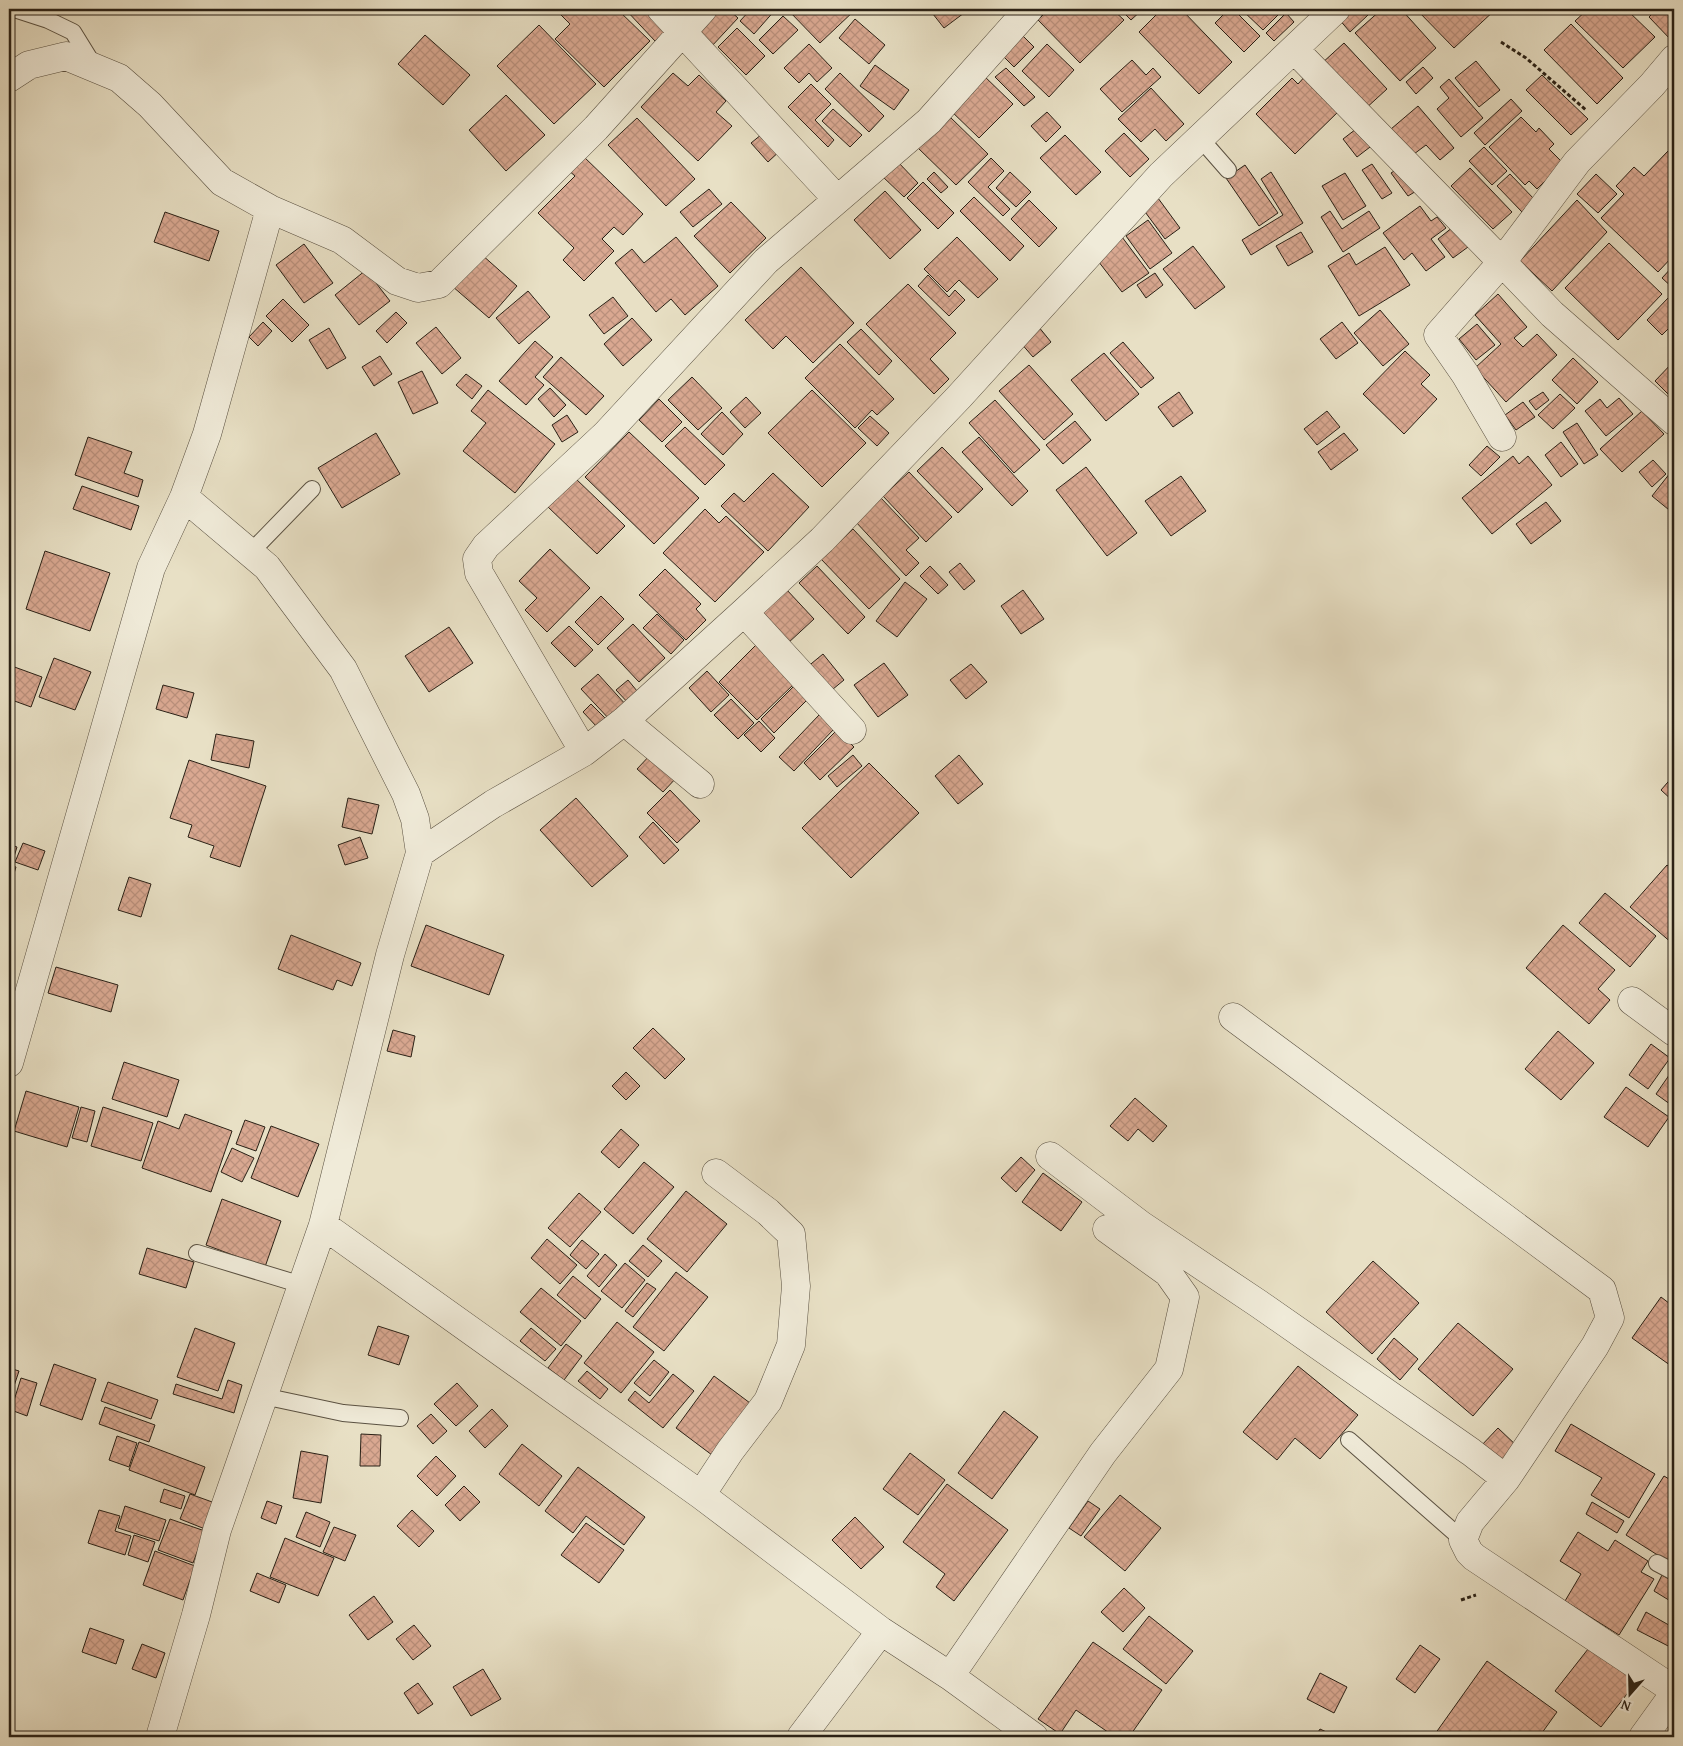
<svg xmlns="http://www.w3.org/2000/svg" width="1683" height="1746" font-family="'Gentium Book Plus',serif">
<style>
.building{fill:url(#building-cross-hatch);stroke:#2a2116}
.lines{fill:none;stroke-linecap:round;stroke-linejoin:round}
.service-casing{stroke:#5a5142;stroke-width:18}
.minor-casing{stroke:#5a5142;stroke-width:29}
.tertiary-casing{stroke:#5a5142;stroke-width:29}
.path{stroke:#2a2116;stroke-width:3;stroke-dasharray:4 2.5;stroke-linecap:butt}
.service{stroke:#f0ebd9;stroke-width:16}
.minor{stroke:#f0ebd9;stroke-width:28}
.tertiary{stroke:#f0ebd9;stroke-width:28}
</style>
<defs>
<pattern id="building-cross-hatch" width="8" height="8" patternUnits="userSpaceOnUse" patternTransform="scale(1.25)"><rect width="8" height="8" fill="#d9a891"/><path d="M0 0l8 8M0 8l8-8" fill="none" stroke="#ba907c"/></pattern>
</defs>
<rect width="100%" height="100%" fill="#e8e0c5"/>
<filter id="stains"><feTurbulence type="fractalNoise" baseFrequency=".004" numOctaves="4"/><feColorMatrix values="0 0 0 0 .2 0 0 0 0 .09 0 0 0 0 .02 0 0 0 .5 -.17"/></filter>
<radialGradient id="worn" r=".72"><stop offset=".6" stop-color="#630" stop-opacity="0"/><stop offset="1" stop-color="#630" stop-opacity=".3"/></radialGradient>
<path class="building" d="M555,9H617L650,41L604,87L555,39L570,24Z
M625,9H650L668,29L655,41Z
M718,9H728L738,18L711,47L696,33Z
M751,9H776L754,34L740,21Z
M787,9H854L855,10L820,43Z
M929,9H961L964,13L944,28Z
M1049,9H1112L1124,20L1080,63L1038,20Z
M1120,9H1143L1131,20Z
M1162,9H1181L1232,62L1199,94L1139,32Z
M1229,9H1233L1260,36L1244,52L1215,23Z
M1241,9H1284L1263,30Z
M1348,9H1363L1368,15L1350,32L1338,18Z
M1382,9H1401L1436,48L1400,81L1355,33Z
M1416,9H1496L1454,48Z
M1588,9H1626L1655,37L1623,68L1575,21Z
M1657,9H1674V39L1672,41L1649,17Z
M1286,13L1294,22L1274,41L1266,33Z
M783,16L798,30L773,54L759,40Z
M855,19L885,45L869,64L839,38Z
M1571,24L1623,78L1597,104L1544,50Z
M539,25L596,84L554,124L497,66Z
M737,28L765,56L746,75L718,47Z
M425,35L470,75L443,105L398,64Z
M1022,35L1034,47L1014,67L1002,55Z
M1344,43L1387,89L1364,110L1321,64Z
M809,44L832,68L817,82L809,73L799,83L784,68Z
M1047,44L1074,70L1049,97L1022,71Z
M1132,60L1146,75L1153,68L1161,77L1122,112L1100,89Z
M1476,61L1500,90L1479,107L1455,78Z
M875,65L909,90L894,110L860,86Z
M1423,67L1433,78L1416,94L1406,82Z
M1006,68L1035,97L1024,106L995,77Z
M673,73L688,86L699,75L726,101L716,112L732,126L698,161L641,107Z
M840,73L884,116L869,132L825,89Z
M1308,73L1342,108L1295,154L1256,114L1292,78L1298,84Z
M982,74L1013,104L979,138L948,108Z
M1542,75L1588,119L1571,135L1526,90Z
M1449,79L1483,118L1461,137L1437,109L1449,98L1440,87Z
M811,84L831,104L815,120L834,140L828,147L788,107Z
M1151,88L1184,124L1166,141L1155,129L1141,142L1118,119Z
M506,95L545,135L506,171L469,130Z
M1511,99L1522,111L1485,145L1474,133Z
M1418,106L1454,148L1440,160L1426,145L1414,154L1391,129Z
M833,109L862,135L850,147L822,121Z
M1047,112L1061,127L1046,142L1031,126Z
M949,116L988,154L956,185L918,148Z
M1521,117L1536,132L1539,128L1554,144L1549,149L1563,163L1537,189L1529,181L1525,185L1489,147Z
M637,118L695,179L666,206L608,145Z
M1360,126L1374,144L1357,157L1343,139Z
M767,130L783,148L768,162L751,143Z
M1124,133L1149,159L1130,177L1105,151Z
M1065,135L1101,172L1076,195L1040,158Z
M1484,147L1507,171L1492,185L1469,161Z
M1668,151L1674,157V255L1658,272L1601,218L1624,194L1616,186L1634,167L1644,176Z
M583,156L643,214L623,235L614,227L602,239L614,251L584,281L563,260L574,248L538,213L575,176L568,170Z
M991,158L1004,171L988,187L1010,209L1003,216L968,182Z
M897,161L918,183L904,197L882,176Z
M1372,164L1392,193L1382,199L1362,170Z
M1245,165L1278,213L1259,226L1226,178Z
M1402,166L1418,190L1408,196L1391,173Z
M1470,168L1512,212L1493,229L1451,186Z
M934,172L948,187L941,193L927,179Z
M1010,172L1031,192L1016,207L996,188Z
M1271,172L1303,223L1251,255L1242,240L1283,215L1261,179Z
M1345,173L1366,206L1343,220L1322,186Z
M1510,174L1535,200L1522,212L1497,186Z
M1596,174L1617,194L1598,213L1577,194Z
M923,182L954,213L938,229L907,198Z
M709,189L722,204L693,227L680,212Z
M885,191L921,230L890,259L854,220Z
M1155,194L1180,228L1165,239L1140,205Z
M974,197L1024,246L1010,261L960,211Z
M1029,200L1057,228L1039,247L1011,219Z
M1577,200L1607,232L1552,291L1520,261Z
M731,202L766,238L730,273L694,236Z
M1420,206L1431,221L1437,217L1446,228L1431,239L1445,257L1426,271L1412,253L1404,260L1383,233Z
M1330,211L1342,229L1369,211L1380,228L1343,252L1321,217Z
M165,212L219,231L209,261L154,242Z
M1148,220L1172,253L1150,269L1126,236Z
M1453,227L1468,247L1453,258L1438,239Z
M1301,232L1313,252L1288,266L1276,246Z
M676,237L718,286L685,315L671,299L656,312L615,263L632,249L644,263Z
M957,237L998,279L978,298L959,280L947,292L924,269Z
M1122,237L1149,273L1122,292L1095,257Z
M1609,243L1662,294L1618,340L1565,288Z
M304,244L333,283L304,303L276,265Z
M1193,246L1225,287L1195,309L1163,269Z
M1385,247L1410,285L1359,316L1328,266L1349,253L1356,265Z
M481,254L517,286L489,318L452,286Z
M1674,265V289L1662,278Z
M801,267L854,323L813,363L786,336L773,349L745,320Z
M366,270L390,301L359,325L335,295Z
M1155,273L1163,285L1146,298L1137,285Z
M928,275L949,297L955,290L965,300L949,316L918,286Z
M908,284L956,333L930,359L949,379L934,394L866,324Z
M528,291L550,317L519,344L496,318Z
M1498,294L1527,327L1514,338L1523,347L1537,334L1557,355L1506,402L1475,368L1501,344L1475,315Z
M613,297L628,316L604,334L589,315Z
M1668,298L1674,304V323L1662,335L1647,320Z
M283,299L309,325L292,342L266,316Z
M1380,310L1409,344L1383,366L1354,333Z
M396,312L407,323L387,343L376,331Z
M632,318L652,340L623,366L604,344Z
M263,322L272,331L258,346L249,337Z
M1342,322L1358,343L1336,359L1320,339Z
M1477,324L1495,345L1476,360L1459,339Z
M1038,326L1051,342L1033,357L1020,342Z
M436,327L461,358L442,374L416,343Z
M329,328L346,358L327,369L309,340Z
M861,329L892,361L879,375L847,342Z
M535,341L553,357L535,377L544,385L526,405L499,381Z
M1123,342L1154,378L1141,388L1110,353Z
M840,344L894,399L877,415L872,410L855,428L805,378Z
M1405,351L1430,375L1421,384L1437,399L1404,434L1363,394Z
M1104,353L1139,394L1106,421L1071,380Z
M380,356L392,374L374,386L362,367Z
M561,357L604,396L586,415L543,377Z
M1573,358L1598,382L1577,404L1552,380Z
M1674,361V400L1655,381Z
M1029,365L1073,414L1044,440L999,391Z
M422,371L438,403L413,414L398,382Z
M466,374L482,386L472,399L456,385Z
M692,377L722,408L698,430L668,400Z
M550,388L566,405L554,417L538,399Z
M488,390L555,444L515,493L463,451L486,423L471,411Z
M812,390L866,443L822,487L768,433Z
M1179,392L1193,413L1173,427L1158,407Z
M1543,392L1549,400L1536,410L1529,401Z
M1560,394L1575,408L1553,429L1538,415Z
M746,397L761,413L745,428L730,412Z
M1619,398L1633,414L1606,436L1585,411L1600,399L1607,408Z
M659,399L682,422L662,442L639,420Z
M995,400L1040,450L1014,473L969,423Z
M1523,402L1535,417L1516,430L1505,415Z
M1327,411L1340,427L1317,445L1304,429Z
M1642,411L1664,434L1622,472L1600,449Z
M722,412L743,434L723,455L701,434Z
M567,415L578,432L562,442L552,425Z
M870,416L889,433L877,446L858,428Z
M1075,421L1091,440L1063,464L1046,445Z
M1577,423L1598,455L1584,464L1563,432Z
M685,427L725,465L705,485L665,446Z
M629,432L699,498L654,544L585,477Z
M376,433L400,474L342,508L318,468Z
M1344,433L1358,450L1331,470L1318,452Z
M88,437L132,452L124,473L143,480L138,497L75,475Z
M979,437L1028,491L1012,506L962,452Z
M1561,442L1578,464L1561,477L1545,455Z
M1487,446L1500,457L1481,476L1469,465Z
M942,447L983,489L958,513L917,471Z
M1513,456L1519,464L1528,456L1552,485L1492,534L1462,498Z
M1653,460L1666,474L1652,487L1639,472Z
M1086,467L1137,533L1107,556L1056,490Z
M1674,468V514L1652,496Z
M909,472L952,517L926,542L883,496Z
M773,473L809,507L768,551L721,506L734,493L744,502Z
M1181,476L1206,511L1171,536L1145,501Z
M575,478L625,526L597,554L547,506Z
M82,486L139,506L131,530L73,509Z
M880,497L919,538L906,550L919,563L906,576L855,521Z
M1546,502L1561,521L1531,544L1516,524Z
M705,509L719,523L726,516L764,552L715,602L663,553Z
M853,529L900,579L869,609L821,559Z
M550,549L590,588L547,632L525,610L537,598L519,581Z
M45,551L110,573L90,631L26,609Z
M960,563L975,581L964,590L949,572Z
M817,566L865,617L848,634L799,583Z
M930,566L948,585L938,594L920,576Z
M665,569L701,604L696,609L706,620L686,640L639,595Z
M905,582L927,599L897,637L876,621Z
M786,589L814,619L787,644L759,614Z
M1023,590L1044,619L1021,634L1001,606Z
M601,596L624,619L598,645L575,622Z
M657,614L684,640L671,654L643,628Z
M633,624L665,658L639,682L607,648Z
M569,626L593,650L575,667L551,643Z
M449,627L473,663L429,692L405,656Z
M758,643L796,682L757,720L719,682Z
M823,654L844,680L827,694L806,668Z
M54,658L91,672L75,710L39,697Z
M884,663L908,695L878,717L854,685Z
M971,664L987,682L966,699L950,680Z
M9,665L42,677L31,707L9,699Z
M707,671L729,695L711,712L689,688Z
M598,674L627,706L611,721L581,689Z
M628,680L642,697L631,706L616,690Z
M163,685L194,693L187,718L156,709Z
M795,685L809,698L774,733L761,719Z
M731,699L754,723L738,739L714,715Z
M591,704L606,719L597,727L583,712Z
M819,715L834,729L794,771L779,757Z
M759,721L775,738L761,752L744,735Z
M837,730L854,747L820,780L804,763Z
M216,734L254,741L249,768L211,760Z
M652,753L678,776L663,792L637,769Z
M853,755L862,766L837,787L828,776Z
M959,755L983,784L958,804L935,776Z
M189,760L266,786L240,867L210,857L214,846L188,837L192,825L170,818Z
M869,763L919,813L851,878L802,828Z
M1674,775V802L1661,790Z
M670,790L700,821L677,843L647,813Z
M348,798L379,805L372,834L342,827Z
M576,798L628,856L592,887L540,830Z
M653,822L679,850L664,864L639,837Z
M360,837L368,858L345,865L338,845Z
M23,843L45,851L38,870L15,862Z
M9,844L17,847L13,860L9,858Z
M9,865L16,867L12,880L9,879Z
M1667,865L1674,871V942L1673,944L1630,907Z
M129,877L151,884L141,917L118,910Z
M1605,893L1656,936L1630,967L1579,923Z
M426,925L504,955L489,995L411,966Z
M1563,925L1615,970L1598,989L1610,1000L1589,1024L1526,968Z
M291,935L361,963L352,986L337,980L333,990L278,969Z
M56,967L118,985L111,1012L48,993Z
M653,1028L685,1059L665,1079L633,1048Z
M393,1030L415,1036L411,1057L387,1051Z
M1558,1031L1594,1063L1561,1100L1525,1069Z
M1651,1044L1670,1058L1648,1089L1629,1075Z
M124,1062L179,1080L167,1117L112,1099Z
M1674,1068V1107L1656,1094Z
M626,1072L640,1086L626,1100L612,1086Z
M1626,1087L1669,1117L1648,1147L1604,1117Z
M26,1091L79,1107L67,1147L14,1131Z
M1135,1098L1167,1126L1153,1142L1138,1129L1128,1141L1110,1126Z
M81,1107L95,1111L87,1142L72,1138Z
M103,1107L153,1123L141,1161L91,1146Z
M185,1114L232,1131L211,1192L142,1168L158,1121L179,1129Z
M245,1120L265,1127L256,1151L236,1144Z
M271,1126L319,1144L298,1197L251,1178Z
M621,1129L639,1145L619,1168L601,1152Z
M232,1148L254,1158L242,1182L221,1172Z
M1021,1157L1035,1170L1016,1192L1001,1178Z
M644,1162L674,1187L633,1234L604,1209Z
M1043,1173L1082,1202L1061,1231L1022,1202Z
M686,1191L727,1224L687,1272L647,1239Z
M579,1193L601,1212L570,1247L548,1228Z
M222,1199L281,1221L265,1267L206,1245Z
M547,1239L577,1265L560,1284L531,1258Z
M582,1240L599,1254L586,1269L570,1255Z
M643,1245L662,1261L648,1277L629,1261Z
M147,1248L194,1262L186,1288L139,1274Z
M605,1254L617,1265L599,1287L587,1276Z
M1373,1261L1419,1303L1372,1354L1326,1312Z
M625,1263L645,1280L622,1308L601,1291Z
M676,1272L708,1297L664,1351L633,1327Z
M573,1276L601,1299L585,1319L557,1295Z
M647,1283L656,1289L633,1317L625,1311Z
M541,1288L581,1321L561,1346L520,1312Z
M1661,1297L1674,1307V1368L1632,1338Z
M617,1322L654,1352L621,1393L584,1363Z
M1458,1323L1513,1369L1473,1416L1418,1369Z
M378,1326L409,1336L399,1365L368,1355Z
M195,1328L235,1343L218,1391L177,1377Z
M531,1328L556,1349L545,1361L520,1341Z
M1394,1338L1418,1359L1400,1380L1377,1359Z
M566,1344L582,1356L564,1380L548,1368Z
M654,1360L669,1372L650,1396L634,1383Z
M54,1364L96,1379L82,1420L40,1405Z
M1298,1366L1358,1415L1320,1459L1295,1438L1277,1460L1243,1432Z
M9,1368L19,1371L9,1401Z
M587,1371L608,1389L600,1399L578,1381Z
M673,1374L694,1391L663,1428L628,1400L635,1391L649,1403Z
M714,1376L750,1403L712,1455L676,1428Z
M21,1378L37,1383L27,1416L11,1410Z
M228,1380L242,1385L234,1413L173,1394L176,1384L222,1399Z
M108,1382L158,1400L151,1419L101,1401Z
M457,1383L478,1406L456,1426L434,1404Z
M105,1407L155,1425L149,1442L99,1424Z
M492,1409L508,1426L485,1448L469,1431Z
M1004,1411L1038,1437L992,1499L958,1473Z
M431,1414L447,1431L433,1444L417,1426Z
M1571,1424L1655,1474L1629,1518L1591,1495L1602,1478L1555,1451Z
M1498,1428L1518,1447L1501,1466L1480,1447Z
M361,1434L381,1435L380,1466H360Z
M117,1436L137,1443L129,1467L109,1460Z
M139,1442L205,1467L195,1495L129,1470Z
M522,1444L562,1476L539,1506L499,1474Z
M301,1451L328,1456L321,1503L293,1498Z
M910,1453L945,1480L918,1515L883,1489Z
M436,1456L456,1476L437,1496L417,1476Z
M578,1467L645,1517L624,1545L586,1516L573,1533L545,1511Z
M1664,1476L1674,1482V1550L1667,1561L1626,1535Z
M947,1484L1008,1530L954,1601L936,1587L945,1574L903,1542Z
M464,1486L480,1502L460,1521L445,1505Z
M164,1489L185,1496L181,1509L160,1502Z
M190,1494L215,1503L205,1529L180,1519Z
M1120,1495L1161,1528L1125,1571L1084,1537Z
M267,1501L282,1506L276,1524L261,1518Z
M1088,1501L1100,1509L1081,1536L1069,1528Z
M1592,1502L1624,1521L1617,1533L1586,1514Z
M125,1506L166,1520L159,1541L118,1528Z
M99,1510L120,1516L115,1531L131,1536L125,1555L88,1543Z
M412,1510L434,1531L419,1547L397,1526Z
M306,1512L330,1522L320,1547L296,1537Z
M855,1517L884,1547L861,1569L832,1540Z
M170,1519L205,1531L193,1563L158,1550Z
M586,1523L624,1550L599,1583L561,1555Z
M334,1527L356,1535L345,1561L323,1552Z
M1578,1532L1608,1551L1615,1540L1648,1561L1641,1572L1654,1579L1619,1635L1565,1601L1581,1574L1560,1561Z
M134,1535L155,1542L148,1562L128,1555Z
M285,1538L334,1558L318,1596L270,1577Z
M155,1551L195,1566L183,1600L143,1585Z
M257,1573L286,1585L279,1603L250,1591Z
M1662,1575L1674,1582V1598L1672,1602L1654,1591Z
M1124,1588L1145,1608L1123,1632L1101,1612Z
M374,1596L393,1622L368,1640L349,1615Z
M1646,1612L1674,1628V1649L1637,1630Z
M1149,1616L1193,1651L1166,1684L1123,1649Z
M414,1625L431,1646L413,1660L396,1639Z
M90,1628L124,1640L116,1664L82,1652Z
M1093,1642L1162,1690L1129,1737H1115L1076,1710L1060,1734L1038,1719Z
M142,1644L165,1653L156,1678L132,1669Z
M1592,1644L1638,1680L1601,1727L1555,1691Z
M1420,1645L1440,1659L1415,1693L1396,1679Z
M1487,1661L1557,1712L1539,1737H1439L1435,1734Z
M483,1669L501,1699L471,1716L453,1687Z
M1320,1673L1347,1687L1334,1713L1307,1699Z
M418,1683L433,1704L418,1714L404,1693Z
M1320,1729L1337,1737H1315Z"/>
<g class="lines">
<g class="service-casing">
<path id="service" d="M14,9L48,20L73,32L94,66
M1200,138L1228,170
M250,553L312,489
M197,1253L302,1285
M263,1396L343,1413L400,1418
M1349,1440L1463,1540
M1657,1563L1674,1572"/>
</g>
<g class="minor-casing">
<path id="minor" d="M661,9L837,199
M1294,49L1502,262L1438,335L1465,374L1502,437
M1674,59L1652,85L1577,162L1502,262L1552,314L1674,421
M9,78L29,65L66,56L119,78L150,105L222,182L270,209L342,240L397,281L418,288L439,284L596,128L703,9
M744,612L852,730
M624,721L700,784
M584,752L479,573L477,559L486,546L606,434L766,261L929,121L1029,9
M420,853L493,804L584,752L624,721L744,612L822,540L959,397L1161,175L1336,9
M1632,1001L1674,1032
M1233,1017L1602,1290L1610,1318L1595,1346L1506,1479L1470,1522L1463,1540L1469,1552L1474,1557L1674,1690
M9,1063L151,568L184,497
M1050,1156L1141,1225L1259,1304L1471,1452L1506,1479
M323,1225L701,1495L881,1631L950,1676L1034,1737
M701,1495L730,1451L768,1401L791,1345L796,1286L791,1234L768,1212L716,1173
M950,1676L1103,1453L1169,1369L1185,1297L1168,1273L1107,1229
M160,1737L196,1615L217,1530L323,1225L390,955L420,853L415,819L406,794L343,669L267,567L184,497L207,434L270,209
M801,1737L881,1631"/>
</g>
<g class="tertiary-casing">
<path id="tertiary" d="M1643,1737L1674,1694"/>
</g>
<path class="path" d="M1501,42L1526,58L1586,110
M1461,1600L1476,1595"/>
<use href="#service" class="service"/>
<use href="#minor" class="minor"/>
<use href="#tertiary" class="tertiary"/>
</g>
<rect width="1683" height="1746" fill="none" stroke="#e8e0c5" stroke-width="30"/>
<rect x="10" y="10" width="1663" height="1726" fill="none" stroke="#2a2116" stroke-width="2.5"/>
<rect x="15" y="15" width="1653" height="1716" fill="none" stroke="#2a2116"/>
<g transform="translate(1630 1694) rotate(200)" stroke="#f0ebd9" stroke-width="4" paint-order="stroke">
<path d="M0-4L9 19L0 12L-9 19Z" fill="#2a2116"/>
<text y="-8" font-size="14" font-weight="bold" text-anchor="middle" fill="#2a2116">N</text>
</g>
<rect width="100%" height="100%" filter="url(#stains)"/>
<rect width="100%" height="100%" fill="url(#worn)"/>
</svg>
